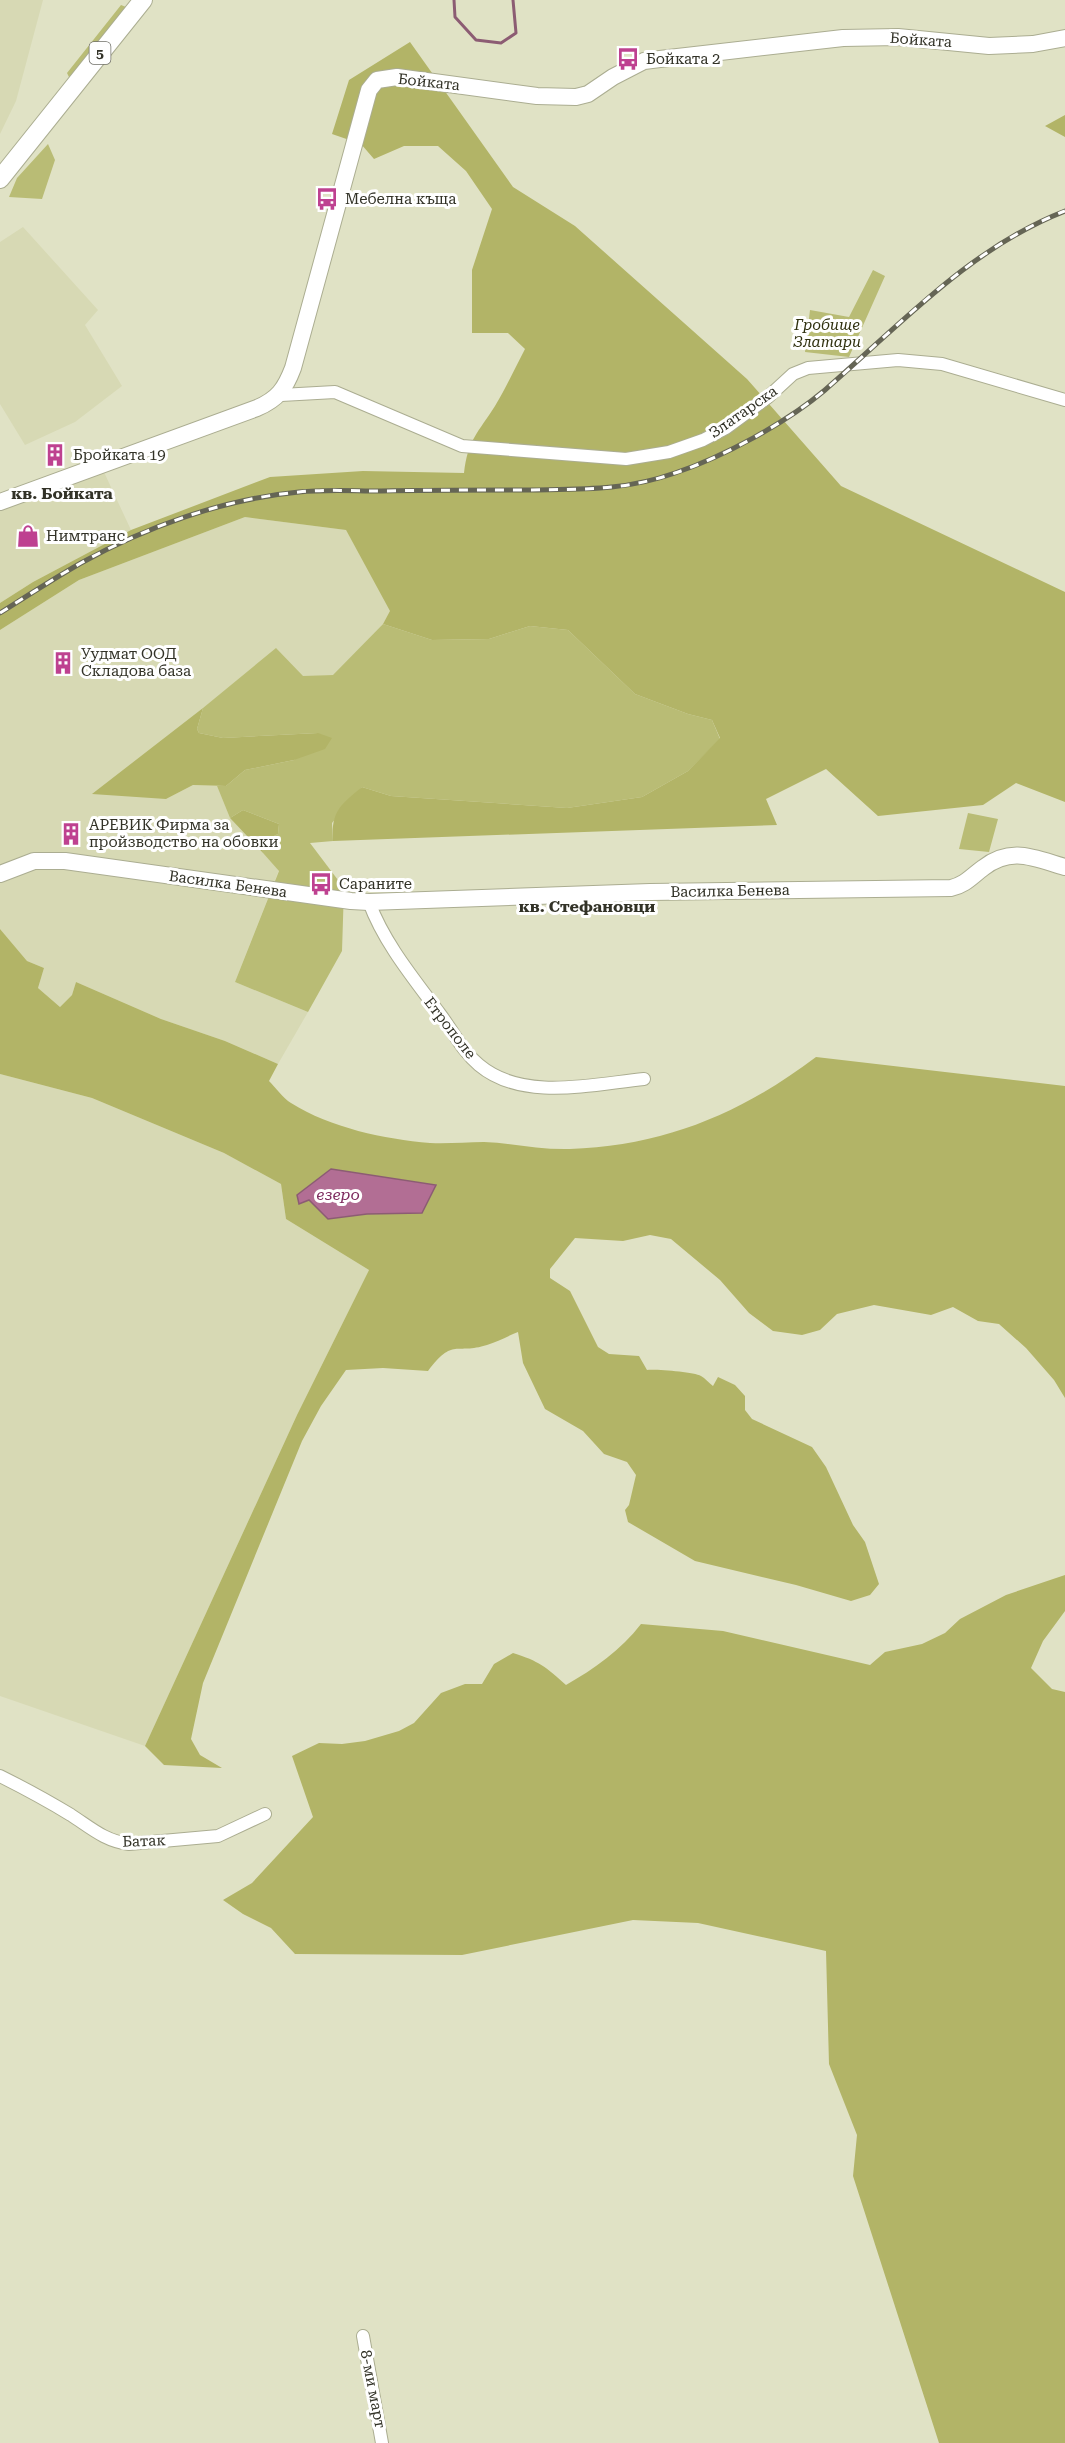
<svg xmlns="http://www.w3.org/2000/svg" width="1065" height="2443" font-family="'Roboto Serif',serif">
<style>
.built{fill:#d7d9b4}
.green{fill:#b9bc75}
.forest{fill:#b2b467;fill-rule:evenodd}
.water{fill:#b26e94;stroke:#8c5c73;stroke-width:1.5}
.lines{fill:none;stroke-linecap:round;stroke-linejoin:round}
.stream{stroke:#8c5c73;stroke-width:3}
.street-casing{stroke:#abad91;stroke-width:14}
.secondary-casing{stroke:#abad91;stroke-width:18}
.primary-casing{stroke:#abad91;stroke-width:20}
.street{stroke:#fff;stroke-width:12}
.secondary{stroke:#fff;stroke-width:16}
.primary{stroke:#fff;stroke-width:18}
.rail-casing{stroke:#656555;stroke-width:5}
.rail{stroke:#fff;stroke-width:3;stroke-dasharray:9;stroke-linecap:butt}
.labels{text-anchor:middle;dominant-baseline:central;stroke-width:6;stroke-linejoin:round;paint-order:stroke}
.shield{fill:#fff;stroke:#707068;stroke-width:1.5}
.shield-label{font-size:14px;font-weight:bold;fill:#323227}
.street-label{font-size:15px;fill:#323227;stroke:#fff}
.poi-label{font-size:15px;fill:#323227;stroke:#fff;text-anchor:start}
.park-label{font-size:15px;font-style:italic;fill:#30310f;stroke:#fff}
.neighbourhood-label{font-size:16px;font-weight:bold;fill:#323227;stroke:#fff}
.water-label{font-size:16px;font-style:italic;fill:#7e2b5f;stroke:#fff}
</style>
<rect width="100%" height="100%" fill="#e0e2c5"/>
<path class="built" d="M0,0H43L16,101L0,134Z
M23,227L98,310L85,325L122,386L75,422L25,445L0,404V242Z
M103,470L131,530L33,582L0,603V511Z
M245,517L346,530L391,611L383,624L334,675L303,677L276,649L190,719L166,799L193,785L217,786L230,818L279,870L235,982L308,1012L278,1064L225,1041L161,1019L76,982L72,995L60,1007L38,988L44,968L27,961L0,929V630L79,580Z
M0,1074L92,1098L224,1153L281,1184L286,1219L369,1270L297,1415L145,1746L0,1696Z"/>
<path class="green" d="M121,5L126,7L70,79L67,73Z
M48,144L55,160L42,199L9,197L17,178Z
M873,270L885,276L849,357L805,352L810,310L849,317Z
M383,624L432,640L489,639L530,626L568,630L635,694L688,714L712,720L720,739L688,771L642,797L567,808L391,796L362,787L332,823L333,841L310,843L344,888L342,951L308,1012L235,982L279,871L263,853L262,842L278,834L279,824L243,810L230,818L217,786H226L245,770L294,760L318,733L223,738L199,733L197,729L203,708L276,648L303,676L333,675Z
M968,813L998,819L989,852L959,849Z"/>
<path class="forest" d="M410,42L513,187L575,226L747,379L841,486L1065,592V802L1016,783L983,805L878,816L826,769L766,799L777,825L333,841C331,812 340,805 362,787L391,796L567,808L642,797L688,771L720,738L712,720L688,714L635,694L568,630L530,626L489,639L432,640L383,624L390,611L346,530L245,517L79,580L0,630V603L33,582L131,530L270,477L363,471L464,473C468,439 478,433 495,406C506,388 515,368 525,349L508,333H472V270L492,209L466,171L438,146H404L374,159L361,144L332,134L349,80Z
M1065,115V137L1045,126Z
M203,708L197,729L199,733L223,738L318,733L332,738L325,749L294,760L245,770L226,786L193,785L166,799L92,794Z
M243,810L279,824L278,834L262,842L263,853L230,818Z
M0,929L27,961L44,968L38,988L60,1007L72,995L76,982L161,1019L225,1041L278,1064L269,1081C276,1088 283,1098 291,1103C331,1128 384,1139 430,1143C448,1144 466,1142 484,1142C513,1143 541,1150 570,1149C664,1146 742,1113 816,1057L1065,1086V1398L1054,1380L1026,1348L999,1324L978,1321L953,1307L931,1315L874,1305L837,1314L820,1330L802,1335L773,1331L749,1313L720,1280L671,1239L650,1235L623,1241L575,1238L550,1269V1278L570,1291L598,1347L609,1354L639,1356L647,1370C656,1369 694,1372 701,1376C705,1378 709,1383 713,1386L718,1377L735,1385L745,1396V1410L752,1419L812,1447L826,1467L853,1525L865,1542L879,1584L870,1595L851,1601L796,1585L695,1561L628,1522L625,1510L629,1505L636,1475L627,1462L604,1454L583,1431L545,1409L523,1363L518,1332C508,1336 497,1342 487,1345C455,1355 454,1337 428,1371L383,1368L346,1370L321,1406L302,1441L203,1683L191,1739L200,1755L222,1768L164,1765L145,1746L297,1415L369,1270L286,1219L281,1184L224,1153L92,1098L0,1074ZM331,1169L436,1185L367,1214L328,1219L309,1200L297,1195Z
M1065,1575V1611L1043,1641L1031,1668L1052,1689L1065,1692V2443H939L853,2176L857,2135L829,2064L826,1951L698,1923L633,1920L462,1955L295,1954L271,1928L243,1914L223,1900L252,1883L313,1817L292,1756L319,1743L342,1744L365,1741L399,1731L414,1723L441,1693L465,1684H482L494,1664L513,1653C539,1661 546,1667 566,1685C594,1669 621,1650 641,1624L723,1631L870,1665L885,1652L922,1644L945,1633L960,1619L1006,1595Z"/>
<path class="water" d="M331,1169L436,1185L422,1213L367,1214L328,1219L309,1200L299,1204L297,1195Z"/>
<g class="lines">
<path class="stream" d="M454,0L455,17L476,40L501,43L516,33L513,0"/>
<g class="street-casing">
<path id="street" d="M281,395L335,392L462,446L626,459L669,452L703,440L726,428L768,397L793,374L808,368L898,360L942,364L1065,400
M369,902C384,943 414,979 440,1014C453,1031 462,1051 479,1065C523,1102 593,1084 644,1079
M0,1776C24,1788 48,1801 71,1815C91,1828 105,1841 129,1844L218,1836L265,1814
M363,2336L382,2443"/>
</g>
<g class="secondary-casing">
<path id="secondary" d="M0,502L257,408C278,399 285,389 293,368L369,90L377,80L397,77L537,96L576,97L588,94L613,77L644,61L660,59L843,38L898,37L989,46L1033,44L1065,38
M0,874L34,861H65L351,901L369,902L650,892L951,888C965,885 972,876 983,868C1011,846 1034,858 1065,867"/>
</g>
<g class="primary-casing">
<path id="primary" d="M0,179L143,0"/>
</g>
<use href="#street" class="street"/>
<use href="#secondary" class="secondary"/>
<use href="#primary" class="primary"/>
<g class="rail-casing">
<path id="rail" d="M0,613C27,596 53,579 81,563C146,527 223,499 299,492C326,489 354,491 381,491C431,490 480,490 529,490C582,489 624,491 675,473C723,457 786,423 825,390C900,325 970,248 1065,211"/>
</g>
<use href="#rail" class="rail"/>
</g>
<defs>
<g id="bus-bare" transform="scale(1.8)"><path d="M-5-6H5V4H4V6H2V4H-2V6H-4V4H-5ZM-3.5-4V0h7V-4ZM-3.5 1.2v1.5H-2V1.2ZM2 1.2v1.5H3.5V1.2Z" fill="#be4190" stroke="#fff" stroke-width="2.5" paint-order="stroke"/></g>
<g id="building-bare" transform="scale(1.8)"><path d="M-4-6H4V6H1V3H-1V6H-4ZM-2.5-4.3h1.7v1.8h-1.7ZM.8-4.3h1.7v1.8H.8ZM-2.5-1h1.7V.8h-1.7ZM.8-1h1.7V.8H.8Z" fill="#be4190" stroke="#fff" stroke-width="2.5" paint-order="stroke"/></g>
<g id="shop-bare" transform="scale(1.8)"><path d="M-5-2.5h2.3a2.7 3.5 0 0 1 5.4 0H5L5.5 6h-11ZM-1.5-2.5h3a1.5 2.3 0 0 0-3 0Z" fill="#be4190" stroke="#fff" stroke-width="2.5" paint-order="stroke"/></g>
</defs>
<g fill-rule="evenodd">
<use href="#bus-bare" x="628" y="59"/>
<use href="#bus-bare" x="327" y="199"/>
<use href="#building-bare" x="55" y="455"/>
<use href="#shop-bare" x="28" y="536"/>
<use href="#building-bare" x="63" y="663"/>
<use href="#building-bare" x="71" y="834"/>
<use href="#bus-bare" x="321" y="884"/>
</g>
<g class="labels">
<rect class="shield" x="89.5" y="42" width="21" height="22" rx="4.5"/>
<g class="shield-label">
<text x="100" y="53">5</text>
</g>
<g class="street-label">
<text transform="translate(921 40) rotate(4)">Бойката</text>
<text transform="translate(429 82) rotate(6)">Бойката</text>
<text transform="translate(743 412) rotate(-35)">Златарска</text>
<text transform="translate(228 884) rotate(8)">Василка Бенева</text>
<text transform="translate(730 891) rotate(-1)">Василка Бенева</text>
<text transform="translate(450 1028) rotate(52)">Етрополе</text>
<text transform="translate(144 1841) rotate(-2)">Батак</text>
<text transform="translate(373 2389) rotate(79)">8-ми март</text>
</g>
<g class="poi-label">
<text x="646" y="59">Бойката 2</text>
<text x="345" y="199">Мебелна къща</text>
<text x="73" y="455">Бройката 19</text>
<text x="46" y="536">Нимтранс</text>
<text x="81" y="654">Уудмат ООД<tspan x="81" dy="17">Складова база</tspan></text>
<text x="89" y="825">АРЕВИК Фирма за<tspan x="89" dy="17">пройзводство на обовки</tspan></text>
<text x="339" y="884">Сараните</text>
</g>
<g class="park-label">
<text x="827" y="325">Гробище<tspan x="827" dy="17">Златари</tspan></text>
</g>
<g class="neighbourhood-label">
<text x="62" y="493">кв. Бойката</text>
<text x="587" y="906">кв. Стефановци</text>
</g>
<g class="water-label">
<text x="338" y="1194">езеро</text>
</g>
</g>
</svg>
